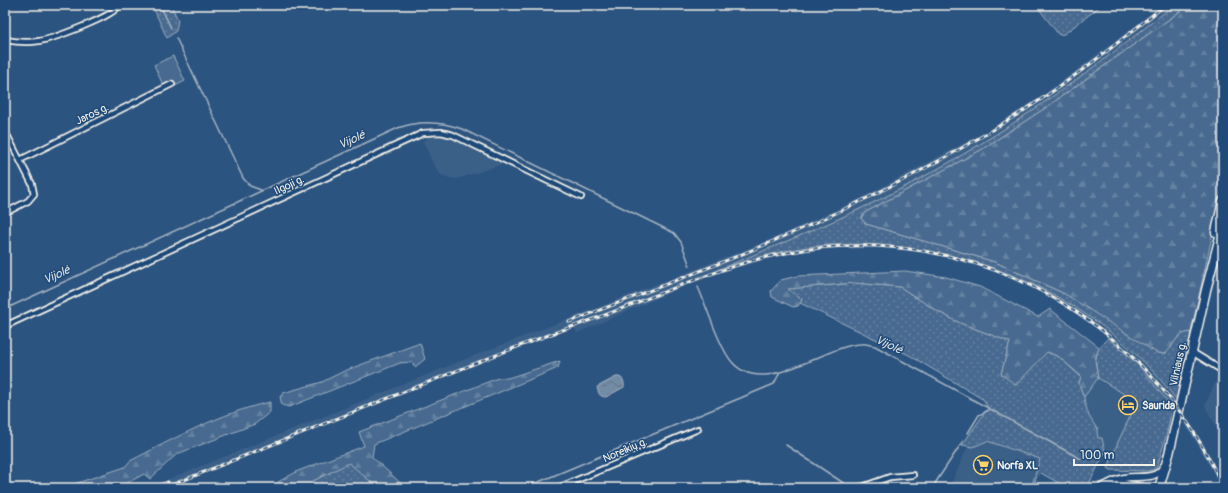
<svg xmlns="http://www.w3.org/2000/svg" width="1228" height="493" font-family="Pangolin,sans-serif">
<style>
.built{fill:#3b6088}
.grass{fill:url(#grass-dots);stroke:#9eaebc}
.forest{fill:url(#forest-firs);stroke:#9eaebc}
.green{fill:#496b90;stroke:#9eaebc}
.water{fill:url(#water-waves);stroke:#a7b4c0}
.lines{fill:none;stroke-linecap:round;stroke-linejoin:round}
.stream{stroke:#a7b4c0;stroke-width:1.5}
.street-casing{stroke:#f4f1e8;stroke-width:8}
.secondary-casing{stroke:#f4f1e8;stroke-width:9}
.highway-casing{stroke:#f4f1e8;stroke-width:11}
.street{stroke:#1f4a7a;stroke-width:4.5}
.secondary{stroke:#1f4a7a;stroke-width:6}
.highway{stroke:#1f4a7a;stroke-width:8}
.rail-casing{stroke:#f4f1e8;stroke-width:3}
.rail{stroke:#1f4a7a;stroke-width:1.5;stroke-dasharray:4.5;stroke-linecap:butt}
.labels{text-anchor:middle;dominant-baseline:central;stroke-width:3;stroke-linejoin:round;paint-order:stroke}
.street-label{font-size:11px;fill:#f4f1e8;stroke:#1f4a7a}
.poi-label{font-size:11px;font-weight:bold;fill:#f4f1e8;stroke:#1f4a7a;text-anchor:start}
.water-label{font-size:12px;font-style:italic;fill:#dadddb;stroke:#1f4a7a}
</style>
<defs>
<pattern id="grass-dots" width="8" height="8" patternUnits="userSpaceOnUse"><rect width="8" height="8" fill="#496b90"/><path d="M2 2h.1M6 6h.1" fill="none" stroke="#6481a0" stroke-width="1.8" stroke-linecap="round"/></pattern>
<pattern id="forest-firs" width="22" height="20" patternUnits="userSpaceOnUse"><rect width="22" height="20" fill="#496b90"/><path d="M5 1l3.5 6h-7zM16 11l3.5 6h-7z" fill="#6481a0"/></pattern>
<pattern id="water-waves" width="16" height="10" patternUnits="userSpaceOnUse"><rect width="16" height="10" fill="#738ca6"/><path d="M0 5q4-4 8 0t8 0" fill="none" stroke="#647484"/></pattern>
</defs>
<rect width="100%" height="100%" fill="#2c5481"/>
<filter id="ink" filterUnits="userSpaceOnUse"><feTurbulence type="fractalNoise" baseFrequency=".025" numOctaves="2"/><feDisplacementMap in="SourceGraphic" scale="8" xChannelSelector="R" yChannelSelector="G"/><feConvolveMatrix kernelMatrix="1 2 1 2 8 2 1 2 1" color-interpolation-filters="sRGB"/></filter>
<g filter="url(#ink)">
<path class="built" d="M1162,5H1174L1044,103L993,137L932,173L869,205L825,226L724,267L805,247L852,244L904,246L951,254L977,262L1030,283L1084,314L1133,353L1160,381L1176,399L1174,407L1131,358L1107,336L1057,301L1029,286L998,273L951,258L904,250L879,248L830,249L788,254L731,269L685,286L577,333L575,328L557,333L169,488H147L471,357L777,237L863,197L988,130L1040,97L1094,57Z
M425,134H436L452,137L506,163L457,179L450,178L441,175L433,164L423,141L427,139Z
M1219,374L1223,376V439L1205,406Z
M1098,378L1137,402L1113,456L1105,452L1102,438H1098L1097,431L1099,428L1097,429L1089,416L1085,404L1084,397Z
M1186,415L1206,448L1223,484V488H1220L1211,467L1184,423Z
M987,441L1041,459L1032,485L1035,486L1034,488L950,487L968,446L973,447Z"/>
<path class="grass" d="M152,5H171L178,20L176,31L167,38Z
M1036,5H1102L1064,34L1059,35Z
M1174,5H1189L1047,107L981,150L866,212L861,218L866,224L995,262L1065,294L1171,348C1176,338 1180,333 1191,332L1176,399C1095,293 961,237 829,245C791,247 754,258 717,270C790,240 863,211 932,172C1018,125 1097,66 1174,5Z
M854,283L900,287L937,311L960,323L1010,342L1001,374L1047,352L1059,357L1081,377L1079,384L1084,397L1085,404L1089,416L1097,429L1099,428L1097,432L1098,438H1102L1105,452L1087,488H1067L1041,473L1036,478L1034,488L1032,485L1040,459L987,441L973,447L962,445L988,408L984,400L909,355L800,303L802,300L787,289Z
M1108,338L1139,366L1170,404C1173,420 1162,448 1158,464L1155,469L1149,471L1111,470L1108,468L1118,442L1137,402L1098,378C1095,359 1093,352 1108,338Z
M349,462L378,488H312L311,482Z"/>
<path class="forest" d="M1189,5H1223V186L1191,332C1174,334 1176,344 1165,354L1157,353L1065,294L995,262L866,224L861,218L866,212L981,150L1047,107Z
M905,271L946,277L980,287L1038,317L1050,309L1099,347L1095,360L1098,378L1084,397L1079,384L1081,376L1059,357L1047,352L1016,385L1001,374L1010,342L960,323L937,311L900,287L854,283L788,289L802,300L798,306L793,307L772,297L771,291L781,280L797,276Z
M420,343L425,359L415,367L412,362L400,363L289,407L282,405L280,397L283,393L322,382L344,371Z
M560,361L558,368L374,444L372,457L406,488H378L349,463L311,482L312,488H281L278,482L298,471L364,446L359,432L498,378H508Z
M270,402V412L255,424L177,454L150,479L144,474L118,488H50L68,486L125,467L130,461C175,438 220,413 270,402Z"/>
<path class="green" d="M173,56L185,81L175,86L172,81L163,85L154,65Z"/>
<path class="water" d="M616,377C622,376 625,381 624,387L606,397C599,397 598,392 597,387Z"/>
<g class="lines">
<path class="stream" d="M160,5L171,28
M176,38L243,178L250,186L261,190
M698,287C706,305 720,349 732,362C764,399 822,346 860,344C864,343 870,345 875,346L1081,459
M5,309L398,128C420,120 440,121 462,129L674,233L681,242L690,266
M968,433L979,415L989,410
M786,445L851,488
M524,488L774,384L779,374
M932,488L963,441"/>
<g class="street-casing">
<path id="street" d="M5,40C17,42 27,43 39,41C52,39 116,16 119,5
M5,131L32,184L34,194L28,201L5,213
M20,160L172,84
M5,326L423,133L441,132L453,135L581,197
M1192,352L1223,371
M572,482L574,488
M182,487L183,488
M558,488L698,429
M859,488L890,477L913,475"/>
</g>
<g class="secondary-casing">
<path id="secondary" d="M1116,482L1145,488
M1100,488C1108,484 1115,480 1124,478C1137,475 1156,481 1163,467"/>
</g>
<g class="highway-casing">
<path id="highway" d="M1216,232L1223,201
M1159,488L1169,454L1206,290L1223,225"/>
</g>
<use href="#street" class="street"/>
<use href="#secondary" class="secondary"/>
<use href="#highway" class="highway"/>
<g class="rail-casing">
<path id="rail" d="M569,322C668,283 771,246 865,199C925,170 984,137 1040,100C1083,71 1124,38 1165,5
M154,488L168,482
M164,488C247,455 329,422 411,389C467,367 523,343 580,324C651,300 717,265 791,252C972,219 1151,320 1223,488"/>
</g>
<use href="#rail" class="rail"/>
</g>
</g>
<defs>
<g id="hotel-ring" transform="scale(1)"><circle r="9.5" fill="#1f4a7a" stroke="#ffd166" stroke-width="1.5"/><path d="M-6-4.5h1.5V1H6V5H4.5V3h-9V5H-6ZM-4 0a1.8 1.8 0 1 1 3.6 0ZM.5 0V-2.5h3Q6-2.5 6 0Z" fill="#ffd166"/></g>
<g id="supermarket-ring" transform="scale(1)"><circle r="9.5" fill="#1f4a7a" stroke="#ffd166" stroke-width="1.5"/><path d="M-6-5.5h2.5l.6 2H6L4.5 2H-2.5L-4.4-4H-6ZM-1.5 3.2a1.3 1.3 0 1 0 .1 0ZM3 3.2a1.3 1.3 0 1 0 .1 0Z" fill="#ffd166"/></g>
</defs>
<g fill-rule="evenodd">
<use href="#hotel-ring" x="1128" y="405"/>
<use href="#supermarket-ring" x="983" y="465"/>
</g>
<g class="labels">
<g class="street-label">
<text transform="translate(92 114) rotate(-26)">Jaros g.</text>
<text transform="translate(289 185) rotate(-25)">Ilgoji g.</text>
<text transform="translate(1178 364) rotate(-78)">Vilniaus g.</text>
<text transform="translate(625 450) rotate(-23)">Noreikių g.</text>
</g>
<g class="poi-label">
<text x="1142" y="405">Saurida</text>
<text x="997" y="465">Norfa XL</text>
</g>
<g class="water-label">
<text transform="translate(352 140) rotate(-25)">Vijolė</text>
<text transform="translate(57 275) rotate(-25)">Vijolė</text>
<text transform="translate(889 345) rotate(25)">Vijolė</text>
</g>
</g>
<rect width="1228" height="493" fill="none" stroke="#1f4a7a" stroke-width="20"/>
<rect x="10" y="10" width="1208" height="473" fill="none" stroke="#f4f1e8" stroke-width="1.5" filter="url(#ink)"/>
<path d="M1074 459v6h80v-6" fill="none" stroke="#f4f1e8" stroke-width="2"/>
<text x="1080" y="459" font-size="12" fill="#f4f1e8" stroke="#1f4a7a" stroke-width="3" paint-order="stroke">100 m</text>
</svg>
